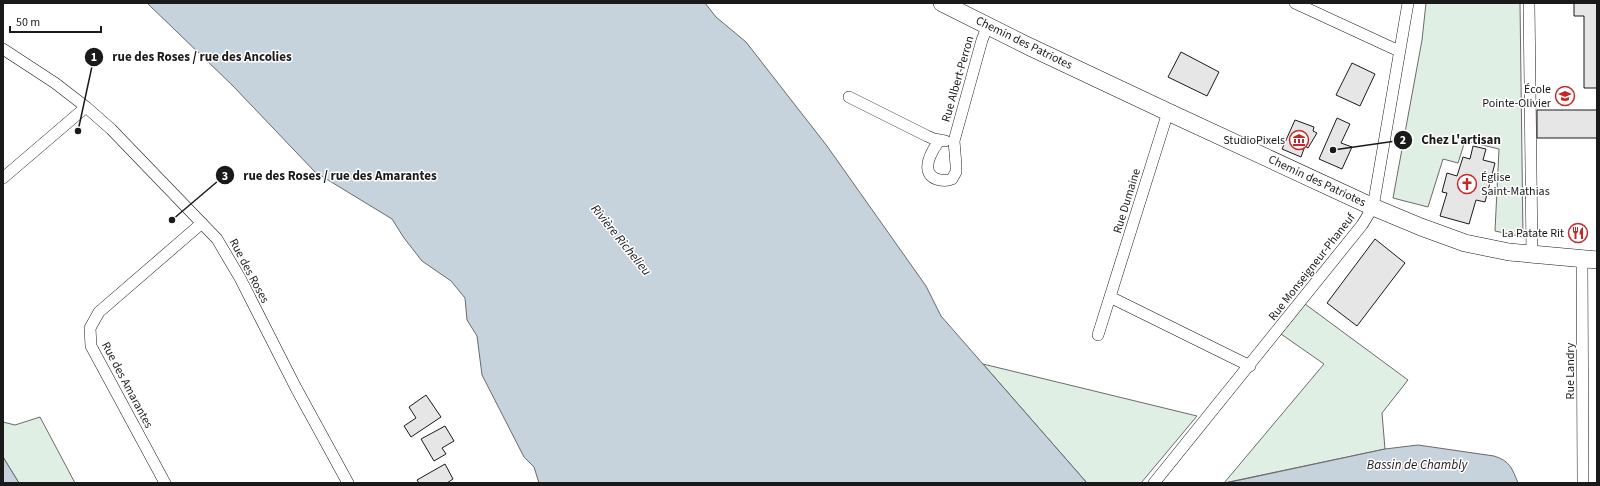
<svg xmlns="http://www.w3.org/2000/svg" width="1600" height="486" font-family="'Source Sans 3',sans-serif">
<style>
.green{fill:#e0efe3;stroke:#6a6a6a}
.water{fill:#c6d2dc;stroke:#6a6a6a}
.building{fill:#e6e6e6;stroke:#1a1a1a}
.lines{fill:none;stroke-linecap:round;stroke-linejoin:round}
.street-casing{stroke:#1a1a1a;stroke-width:12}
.primary-casing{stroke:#1a1a1a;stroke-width:18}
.street{stroke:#fff;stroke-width:11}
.primary{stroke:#fff;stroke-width:17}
.labels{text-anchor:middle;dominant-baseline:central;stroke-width:3;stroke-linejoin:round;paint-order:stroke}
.street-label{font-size:12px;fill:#1a1a1a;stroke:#fff}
.poi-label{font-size:12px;fill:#1a1a1a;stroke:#fff;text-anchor:end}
.water-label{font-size:13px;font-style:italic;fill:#1a1a1a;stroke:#fff}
.leader{fill:none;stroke:#1a1a1a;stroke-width:1.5}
.callout-dot{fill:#1a1a1a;stroke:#fff;stroke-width:1.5}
.mark-label{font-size:12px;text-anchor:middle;font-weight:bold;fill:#fff}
.callout-label{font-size:13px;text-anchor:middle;font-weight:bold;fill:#1a1a1a;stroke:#fff;stroke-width:3;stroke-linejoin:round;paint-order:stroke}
</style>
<rect width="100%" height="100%" fill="#fff"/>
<path class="green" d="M1426,3H1520L1523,237L1495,231L1499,149L1465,141L1458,163L1443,159L1428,207L1393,198L1422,40Z
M1305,304L1408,380L1382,413L1385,449L1224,483L1324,364L1281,334Z
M983,364L1197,416L1141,483H1087Z
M40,417L75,483H19L3,457V422L15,425Z"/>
<path class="water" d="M147,3H705L716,17L746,42L827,146L926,286L941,316L1087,483H539L534,467L524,457L482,375L477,336L467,320L465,298L451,281L422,261L404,238L392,219L315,172L232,85Z
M1418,445L1494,456C1510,461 1512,468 1518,483H1226L1385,449Z
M3,457L19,483H3Z"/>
<path class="building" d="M1574,3H1597V88H1584V16H1574Z
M1181,52L1219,72L1207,96L1168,77Z
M1352,63L1375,74L1360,106L1336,95Z
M1537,110H1597V138H1537Z
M1337,118L1350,124L1341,143L1352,147L1342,169L1319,159Z
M1295,120L1314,127L1313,131L1317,133L1308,148L1305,146L1301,157L1282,149Z
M1473,146L1486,149L1483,160L1495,163L1485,202L1476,200L1469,224L1440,216L1447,193L1442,192L1447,173L1457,176L1463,157L1470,159Z
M1375,239L1405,263L1357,326L1327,303Z
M426,395L441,417L411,437L404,426L416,418L409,407Z
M445,426L454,441L442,448L446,454L434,461L421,439Z
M445,464L453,479L447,483H419L417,480Z"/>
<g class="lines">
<g class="street-casing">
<path id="street" d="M1295,3L1399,51
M1529,3L1532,254
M3,49L55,83L86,107L111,129L217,239L240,278L296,388L348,483
M849,97L927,136L934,139L945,141
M940,140C932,150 919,172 936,179C942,181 947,181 952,179L956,172V165L954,141L982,40L988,25
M3,178L86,107
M1582,259L1583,483
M1110,297L1250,366
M1098,335L1168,112
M165,483L91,346L90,328L99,312L202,223
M1154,483L1362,225L1373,207L1408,3"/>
</g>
<g class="primary-casing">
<path id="primary" d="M942,3L1028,46L1168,112L1373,207L1421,227L1465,243L1509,252L1597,260"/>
</g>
<use href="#street" class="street"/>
<use href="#primary" class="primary"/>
</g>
<defs>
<g id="school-ring" transform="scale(1)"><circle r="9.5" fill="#fff" stroke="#c62828" stroke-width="1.5"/><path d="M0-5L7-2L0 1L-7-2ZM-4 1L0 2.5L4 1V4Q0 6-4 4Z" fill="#c62828"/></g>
<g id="museum-ring" transform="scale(1)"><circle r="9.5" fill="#fff" stroke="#c62828" stroke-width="1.5"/><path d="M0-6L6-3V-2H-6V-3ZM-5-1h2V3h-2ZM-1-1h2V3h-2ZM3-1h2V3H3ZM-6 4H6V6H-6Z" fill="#c62828"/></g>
<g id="church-ring" transform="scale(1)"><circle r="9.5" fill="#fff" stroke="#c62828" stroke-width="1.5"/><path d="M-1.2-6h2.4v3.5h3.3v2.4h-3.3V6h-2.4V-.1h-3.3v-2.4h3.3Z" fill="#c62828"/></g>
<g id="restaurant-ring" transform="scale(1)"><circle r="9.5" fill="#fff" stroke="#c62828" stroke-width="1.5"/><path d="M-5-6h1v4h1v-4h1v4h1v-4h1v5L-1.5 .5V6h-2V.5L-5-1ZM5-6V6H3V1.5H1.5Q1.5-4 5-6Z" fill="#c62828"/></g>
</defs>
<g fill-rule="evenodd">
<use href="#school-ring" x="1565" y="96"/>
<use href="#museum-ring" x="1299" y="140"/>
<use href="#church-ring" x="1467" y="184"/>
<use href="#restaurant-ring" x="1578" y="233"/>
</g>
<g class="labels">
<g class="street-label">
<text transform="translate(1024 43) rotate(26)">Chemin des Patriotes</text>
<text transform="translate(958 79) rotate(-74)">Rue Albert-Perron</text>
<text transform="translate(1317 181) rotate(25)">Chemin des Patriotes</text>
<text transform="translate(1127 201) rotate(-73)">Rue Dumaine</text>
<text transform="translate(1312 267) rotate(-52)">Rue Monseigneur-Phaneuf</text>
<text transform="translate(249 271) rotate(62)">Rue des Roses</text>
<text transform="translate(1570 371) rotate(-90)">Rue Landry</text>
<text transform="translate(127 385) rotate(62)">Rue des Amarantes</text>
</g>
<g class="poi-label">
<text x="1551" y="89">École<tspan x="1551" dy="14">Pointe-Olivier</tspan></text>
<text x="1285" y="140">StudioPixels</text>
<text x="1481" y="177" text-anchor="start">Église<tspan x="1481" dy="14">Saint-Mathias</tspan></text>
<text x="1564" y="233">La Patate Rit</text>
</g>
<g class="water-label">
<text transform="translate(621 240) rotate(51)">Rivière Richelieu</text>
<text x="1417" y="465">Bassin de Chambly</text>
</g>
</g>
<path class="leader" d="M78 131L94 57M1333 150L1403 140M172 220L225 175"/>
<g class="callout-dot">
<circle cx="78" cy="131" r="4"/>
<circle cx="1333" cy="150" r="4"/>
<circle cx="172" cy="220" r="4"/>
<circle cx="94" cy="57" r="10"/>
<circle cx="1403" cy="140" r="10"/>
<circle cx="225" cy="175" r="10"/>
</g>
<g class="mark-label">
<text x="94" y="61">1</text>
<text x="1403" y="144">2</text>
<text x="225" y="180">3</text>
</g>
<g class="callout-label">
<text x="202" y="61">rue des Roses / rue des Ancolies</text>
<text x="1461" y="144">Chez L'artisan</text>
<text x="340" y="180">rue des Roses / rue des Amarantes</text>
</g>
<rect width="1600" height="486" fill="none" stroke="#1a1a1a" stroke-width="8"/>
<path d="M10 26v6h91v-6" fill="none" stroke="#1a1a1a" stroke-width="2"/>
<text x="16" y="26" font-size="12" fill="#1a1a1a" stroke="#ffffff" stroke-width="3" paint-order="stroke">50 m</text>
</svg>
